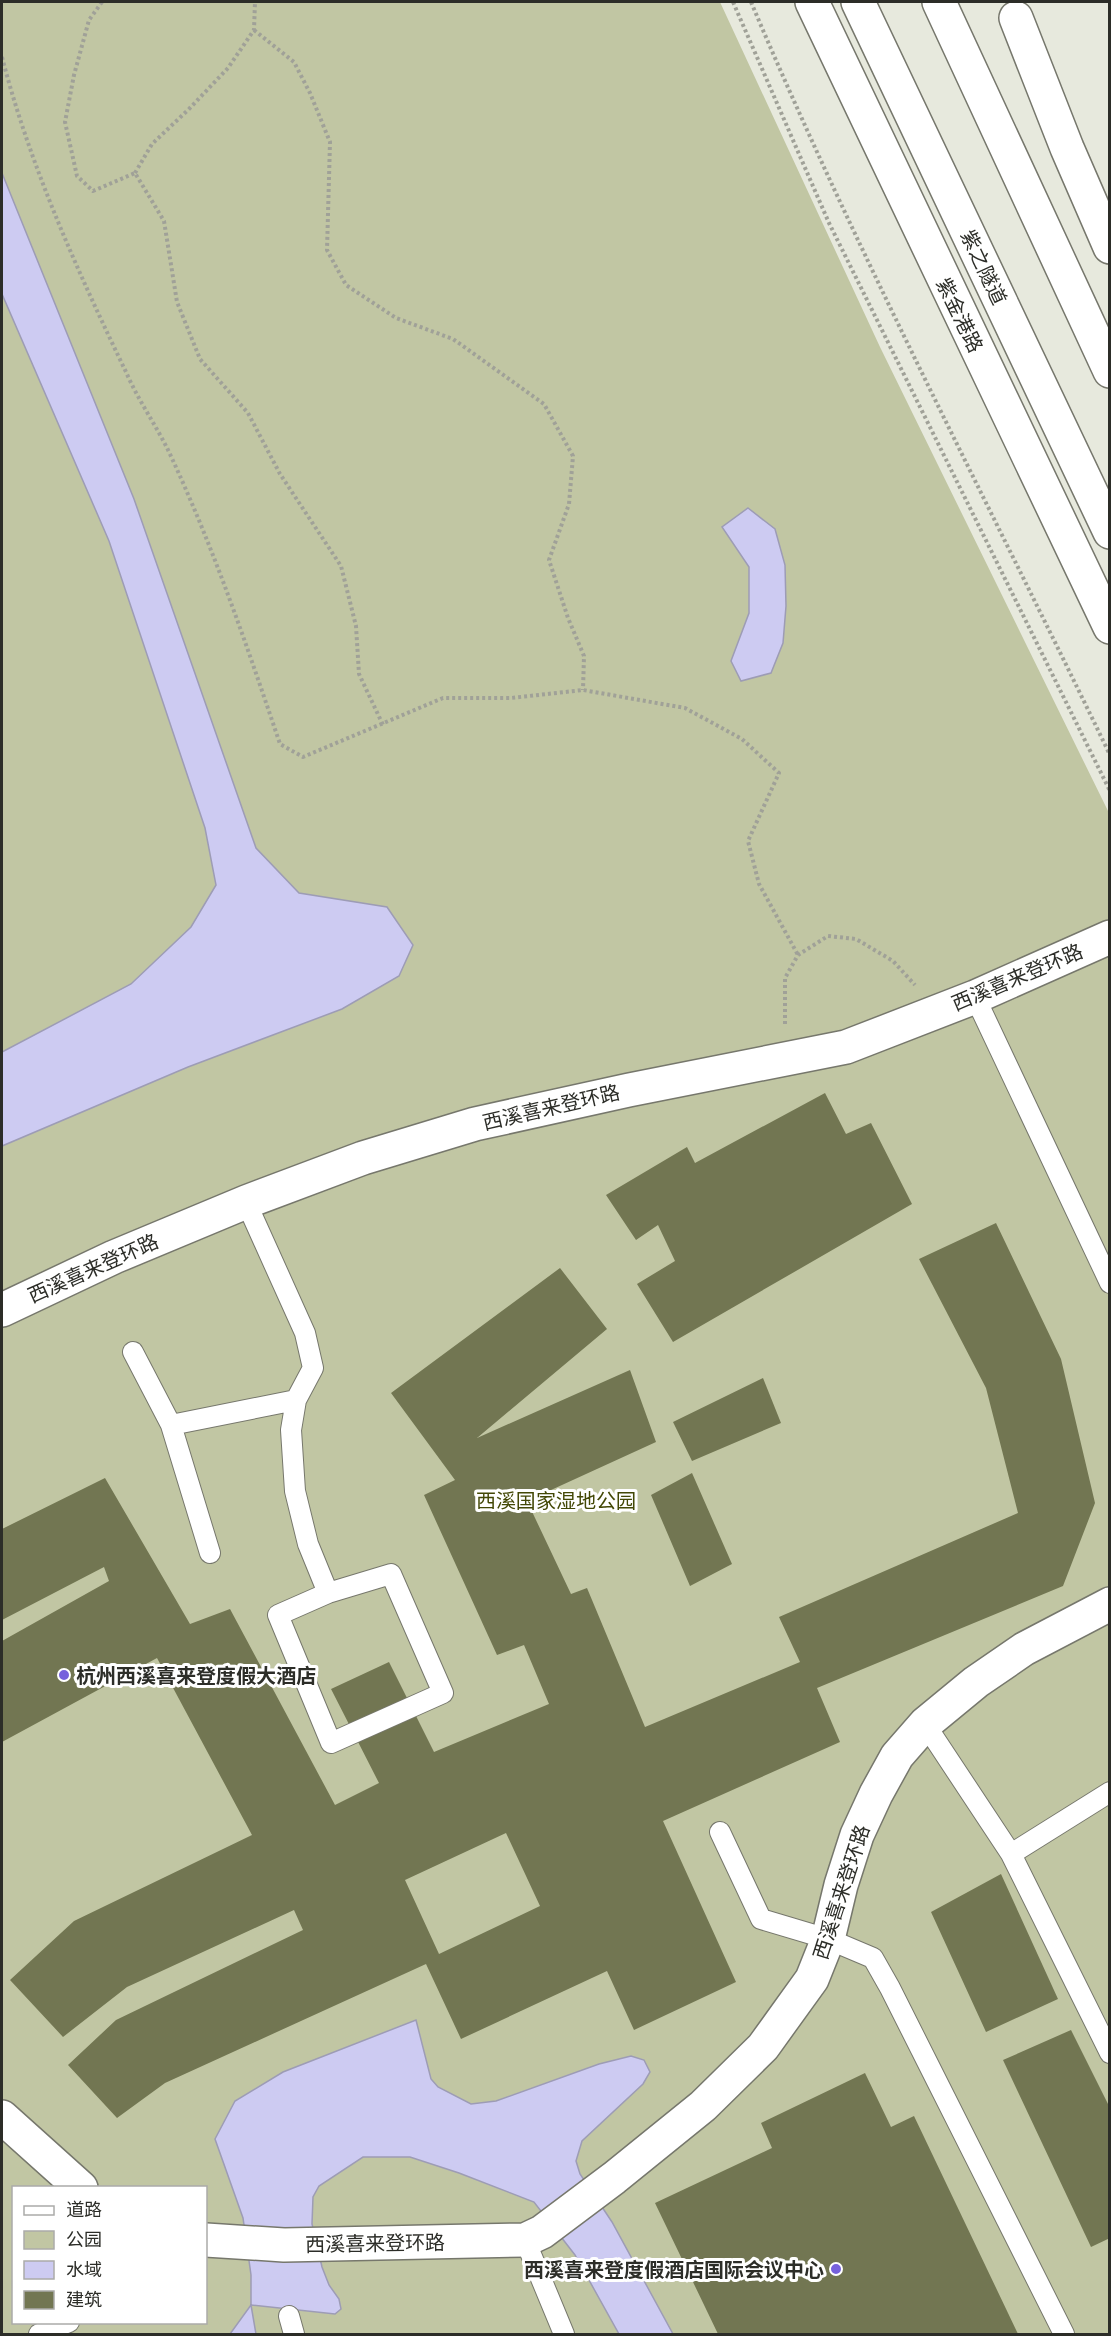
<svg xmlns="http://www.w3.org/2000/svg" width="1111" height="2336" font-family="'Open Sans','Noto Sans SC',sans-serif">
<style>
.green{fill:#c1c6a3;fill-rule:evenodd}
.water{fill:#cdcbf2;stroke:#9d9cb5;stroke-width:1.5}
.building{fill:#727652;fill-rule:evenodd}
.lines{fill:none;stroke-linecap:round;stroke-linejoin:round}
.service-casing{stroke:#76776c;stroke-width:22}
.minor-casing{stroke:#76776c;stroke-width:36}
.primary-casing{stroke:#76776c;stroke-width:36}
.trunk-casing{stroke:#76776c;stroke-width:36}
.path{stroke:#a0a198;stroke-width:4;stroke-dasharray:3 3;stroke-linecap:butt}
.service{stroke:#fff;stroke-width:20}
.minor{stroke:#fff;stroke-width:33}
.primary{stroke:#fff;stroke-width:33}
.trunk{stroke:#fff;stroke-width:33}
.poi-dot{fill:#7661dc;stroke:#fff;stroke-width:2}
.labels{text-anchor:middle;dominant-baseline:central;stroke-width:6;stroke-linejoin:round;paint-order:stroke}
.street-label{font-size:20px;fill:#2c2d28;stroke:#fff}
.park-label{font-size:20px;fill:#434806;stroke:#fff}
.poi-label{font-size:20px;font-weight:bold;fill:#2c2d28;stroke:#fff;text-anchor:start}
</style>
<rect width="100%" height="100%" fill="#e7e9dd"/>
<path class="green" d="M2,2H720L880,347L1109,813V2334H2ZM14,2188H206V2322H14Z"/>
<path class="water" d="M2,173L134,499L256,848L299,893L387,907L413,945L399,976L342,1009L188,1067L2,1146V1052L131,984L191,927L216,885L205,828L109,541L2,294Z
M748,508L775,529L785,565L786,606L783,643L771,673L741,681L731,661L749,613V567L722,527Z
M416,2020L431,2079L438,2087L471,2104L496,2101L599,2064L631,2056L644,2060L650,2072L643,2084L582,2141L576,2161L580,2174L612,2222L673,2334H619L575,2255L534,2202L459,2173L410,2157H363L319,2186L313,2197L312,2224L322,2267L329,2285L339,2299L341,2309L335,2314L251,2305L256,2334H230L251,2305V2275L243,2218L215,2139L235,2101L283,2072Z"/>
<path class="building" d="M825,1093L846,1134L871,1123L912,1204L673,1342L637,1284L675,1261L658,1225L636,1240L606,1195L687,1147L695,1163Z
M996,1223L1061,1359L1095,1503L1063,1586L817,1688L840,1742L663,1821L736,1982L634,2030L607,1971L461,2039L426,1964L165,2083L117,2118L68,2065L116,2020L303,1930L294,1910L127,1987L63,2037L10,1980L74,1921L252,1835L157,1658L2,1742V1641L109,1581L104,1567L2,1620V1529L105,1478L190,1624L230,1609L335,1805L379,1783L331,1689L389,1662L434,1752L549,1704L524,1645L497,1655L424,1495L455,1480L391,1393L560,1268L607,1329L477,1438L630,1370L656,1442L527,1501L571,1594L587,1588L645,1727L800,1662L779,1617L1018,1513L986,1388L919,1259ZM506,1833L540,1906L439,1954L405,1880Z
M763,1378L781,1423L692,1461L673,1422Z
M692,1473L732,1564L690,1586L651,1495Z
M1001,1874L1058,1999L986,2032L931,1912Z
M1071,2030L1110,2108V2238L1091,2247L1003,2060Z
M865,2073L891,2127L914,2116L1018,2334H718L655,2203L772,2148L761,2123Z"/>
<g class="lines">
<g class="service-casing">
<path id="service" d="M975,997L1110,1283
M246,1202L305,1333L313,1368L296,1400L291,1430L295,1491L308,1544L328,1593
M133,1352L171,1425L210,1553
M171,1425L296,1400
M391,1574L443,1693L331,1743L278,1615L328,1593Z
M925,1724L1011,1854L1110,2053
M720,1832L761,1919L828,1939L873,1958L890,1988L1064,2334
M1011,1854L1110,1792
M525,2240L564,2334
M289,2316L294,2334
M39,2334L69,2322"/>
</g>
<g class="minor-casing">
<path id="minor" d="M2,1310L114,1257L246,1202L363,1158L475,1124L629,1090L846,1047L975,997L1110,937
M2,2117L81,2188
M206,2240L284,2245L525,2240L542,2232L614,2178L703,2106L763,2047L812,1979L828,1939L841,1885L857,1835L876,1794L897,1756L925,1724L976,1682L1024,1649L1110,1604"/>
</g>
<g class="primary-casing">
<path id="primary" d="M812,2L1110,627
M1016,18L1067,148L1110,247"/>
</g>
<g class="trunk-casing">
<path id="trunk" d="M858,2L1110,532
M939,2L1110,371"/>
</g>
<path class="path" d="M102,2L89,20L74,75L65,122L77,176L93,191L135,173L164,221L177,302L200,359L248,413L280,474L341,566L356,626L359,674L383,725
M733,2L829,223L1110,791
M751,2C859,258 989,504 1110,755
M254,30L294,62L310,93L330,142L327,250L346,285L396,318L453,339L544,404L573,456L569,504L549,560L568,618L584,656L583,690
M2,57C30,166 77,270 126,372C138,400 156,425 169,452C213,546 247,646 280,744L303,757L443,698H511L583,690L685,708L742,739L779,773L748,841L759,884L798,955
M135,173L152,144L189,109L228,68L254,30L255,2
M785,1024V978L798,955L828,936L856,939L893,961L915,985"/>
<use href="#service" class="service"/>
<use href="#minor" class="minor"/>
<use href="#primary" class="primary"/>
<use href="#trunk" class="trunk"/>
</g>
<g class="poi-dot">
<circle cx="64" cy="1675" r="6"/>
<circle cx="836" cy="2269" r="6"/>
</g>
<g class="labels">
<g class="street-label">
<text transform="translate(984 267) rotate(65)">紫之隧道</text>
<text transform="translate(960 315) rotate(64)">紫金港路</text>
<text transform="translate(1017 977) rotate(-23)">西溪喜来登环路</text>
<text transform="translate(551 1107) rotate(-13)">西溪喜来登环路</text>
<text transform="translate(93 1268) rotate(-24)">西溪喜来登环路</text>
<text transform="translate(841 1892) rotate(-72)">西溪喜来登环路</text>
<text transform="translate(375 2243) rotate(-1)">西溪喜来登环路</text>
</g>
<g class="park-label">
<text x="556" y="1500">西溪国家湿地公园</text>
</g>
<g class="poi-label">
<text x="76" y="1675">杭州西溪喜来登度假大酒店</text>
<text x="824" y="2269" text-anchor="end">西溪喜来登度假酒店国际会议中心</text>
</g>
</g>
<rect width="1111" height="2336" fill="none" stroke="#2c2d28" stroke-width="6"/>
<rect x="12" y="2186" width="195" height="138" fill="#ffffff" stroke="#ababa9" stroke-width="1.5"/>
<rect x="24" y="2206" width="30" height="9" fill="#ffffff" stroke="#ababa9" stroke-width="1.5"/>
<text x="66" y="2216" font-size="18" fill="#2c2d28">道路</text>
<rect x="24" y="2231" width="30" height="18" fill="#c1c6a3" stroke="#ababa9" stroke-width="1.5"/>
<text x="66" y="2246" font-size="18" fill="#2c2d28">公园</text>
<rect x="24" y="2261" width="30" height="18" fill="#cdcbf2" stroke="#ababa9" stroke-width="1.5"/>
<text x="66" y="2276" font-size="18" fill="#2c2d28">水域</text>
<rect x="24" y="2291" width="30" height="18" fill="#727652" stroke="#ababa9" stroke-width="1.5"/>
<text x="66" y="2306" font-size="18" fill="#2c2d28">建筑</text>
</svg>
